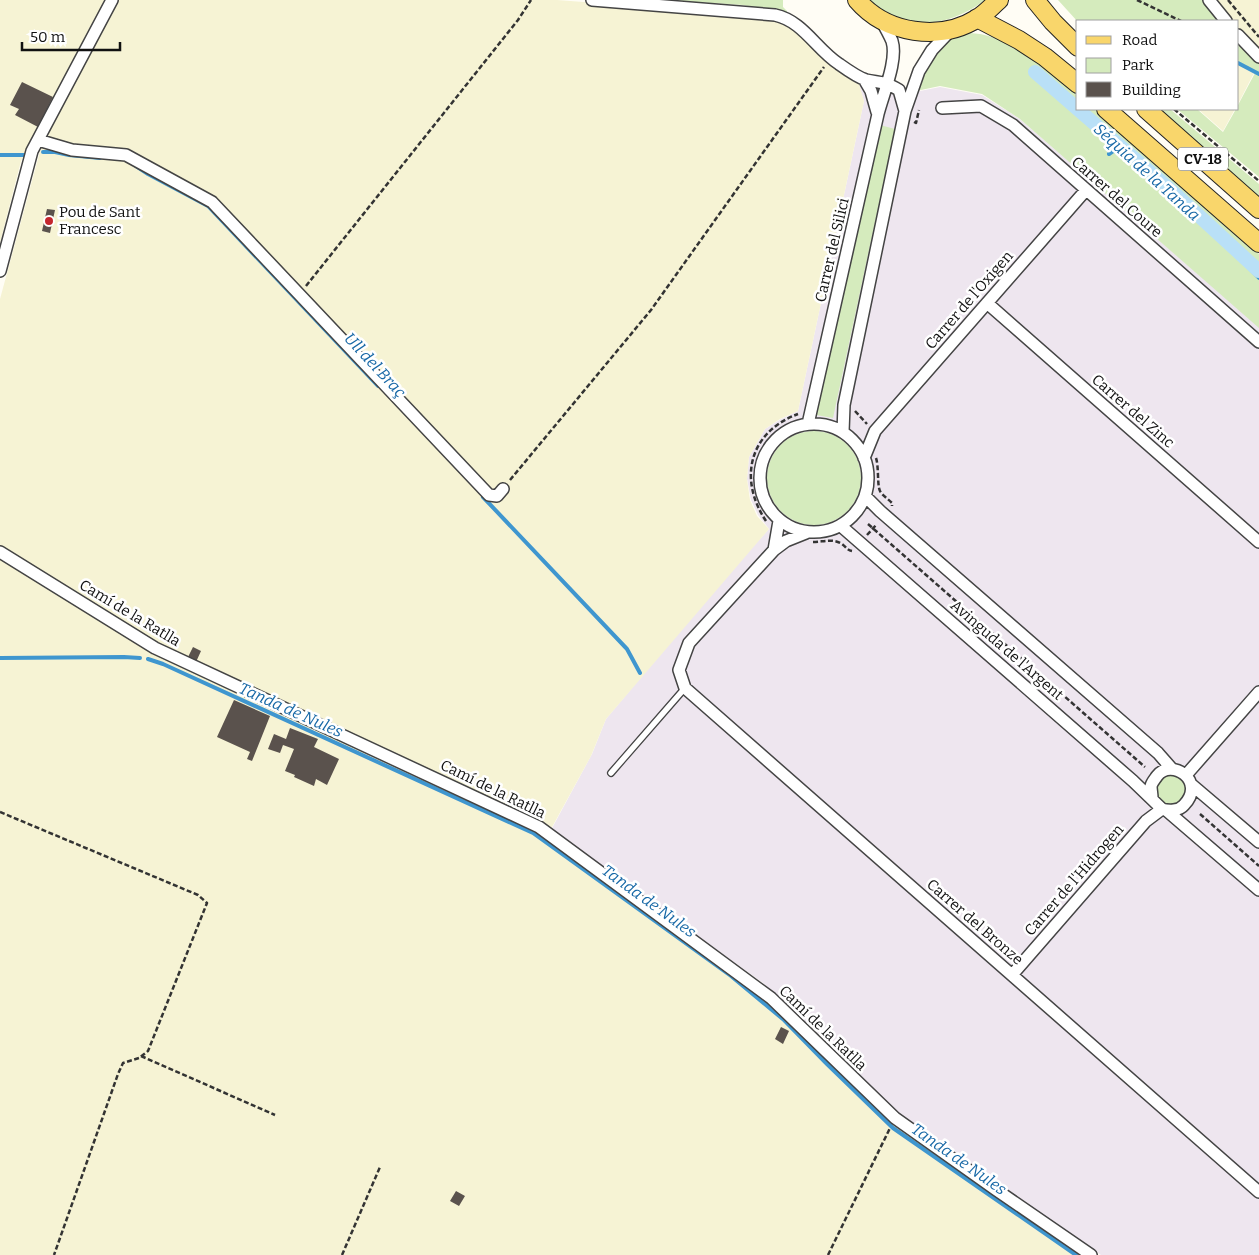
<svg xmlns="http://www.w3.org/2000/svg" width="1259" height="1255" font-family="Bitter,serif">
<style>
.industrial{fill:#eee6ef}
.farmland{fill:#f6f3d4}
.green{fill:#d5ebbd}
.lines{fill:none;stroke-linecap:round;stroke-linejoin:round}
.stream{stroke:#3f96cf;stroke-width:4}
.canal{stroke:#b9e0f7;stroke-width:14}
.building{fill:#5a524d}
.lane-casing{stroke:#444;stroke-width:8}
.street-casing{stroke:#444;stroke-width:14}
.primary-casing{stroke:#222;stroke-width:20}
.path{stroke:#333;stroke-width:2.5;stroke-dasharray:5 2.5;stroke-linecap:butt}
.lane{stroke:#fff;stroke-width:5.5}
.street{stroke:#fff;stroke-width:11}
.primary{stroke:#f9d66b;stroke-width:18}
.poi-dot{fill:#c4262e;stroke:#fff;stroke-width:2}
.labels{text-anchor:middle;dominant-baseline:central;stroke-width:5;stroke-linejoin:round;paint-order:stroke}
.shield{fill:#fff;stroke:#585858;stroke-width:1}
.shield-label{font-size:14px;font-weight:bold;fill:#111}
.street-label{font-size:15px;fill:#111;stroke:#fff}
.poi-label{font-size:15px;fill:#111;stroke:#fff;text-anchor:start}
.water-label{font-size:16px;font-style:italic;fill:#1768a6;stroke:#fff}
</style>
<rect width="100%" height="100%" fill="#fffdf5"/>
<path class="industrial" d="M859,86L915,92L940,87L982,95L1020,119L1259,327V1255H1101L897,1114L823,1038L763,983L551,830L592,754L606,719L721,582L769,529L758,515L751,500L747,479L749,457L765,429L781,419L798,411L864,101Z"/>
<path class="farmland" d="M0,0H107L91,25L21,161L0,243Z
M116,0H557L743,14L785,19L857,77L864,101L798,411L780,419L765,429L749,457L747,479L750,500L757,516L769,529L606,719L591,756L551,829L521,811L386,749L276,701L165,647L0,546V299L39,155L45,137Z
M1210,0H1259V55L1238,33V21H1228Z
M1238,64L1254,73L1238,104Z
M1198,109H1235L1223,131Z
M0,554L155,649L539,828L770,1000L894,1119L1085,1255H0Z"/>
<path class="green" d="M664,0H783V7L787,11V14L743,5Z
M870,0H985C950,27 905,33 870,0Z
M1058,0H1205L1222,21L1078,22Z
M969,33C1009,34 1048,69 1078,93V109H1096L1259,254V328L1020,119L982,94L940,86L916,91C927,62 936,40 969,33Z
M1238,41L1259,63V177L1177,109H1197L1223,132L1236,109H1238V105L1255,73L1238,64Z
M1155,109H1170L1259,184V200Z
M880,125L895,129L833,418L816,415Z
M767 478a47 47 0 1 1 94 0a47 47 0 1 1-94 0Z
M1156 790a15 15 0 1 1 30 0a15 15 0 1 1-30 0Z"/>
<g class="lines">
<path class="stream" d="M1238,63L1259,74
M43,152H55L69,155L100,158
M1109,154L1116,149C1164,191 1215,231 1259,278
M0,155H24
M136,166L148,174L208,206L378,386
M483,497L627,649L640,673
M0,658L124,657L140,658
M148,659L163,664L533,833L731,976L784,1020L827,1064L893,1128L1076,1255"/>
<path class="canal" d="M1035,72L1172,191L1259,271"/>
</g>
<path class="building" d="M22,82L53,97L38,127L15,115L19,109L10,105Z
M47,209L55,210L50,233L42,231Z
M193,647L201,651L196,662L188,657Z
M234,700L270,716L252,761L247,759L250,752L217,737Z
M290,728L318,739L314,747L339,759L327,785L316,779L314,786L294,777L295,775L285,771L294,749L283,745L280,753L268,749L274,734L286,739Z
M781,1027L789,1031L783,1044L775,1039Z
M456,1191L465,1196L459,1206L450,1201Z"/>
<g class="lines">
<g class="lane-casing">
<path id="lane" d="M611,773L685,688"/>
</g>
<g class="street-casing">
<path id="street" d="M592,0L775,15C803,21 816,49 839,64C846,69 857,77 866,80C881,83 884,81 899,90L905,111
M1209,0L1226,21
M1238,35L1259,57
M864,79L871,91L877,112
M942,108L981,106L1013,125L1259,342
M38,140L72,150L126,155L212,202L489,495L497,496L503,489
M0,271L32,151L112,0
M987,303L1259,542
M760 478a54 54 0 1 1 108 0a54 54 0 1 1-108 0Z
M808,424L878,114C883,94 898,60 892,41C889,34 885,27 881,20
M843,432L844,405L905,111L919,71L932,50L952,29
M864,458L875,431L1086,190
M865,496L880,511L1158,753L1172,769
M841,526L1133,781L1162,809C1169,811 1179,811 1184,805C1207,781 1171,757 1157,776C1155,779 1152,782 1151,786C1151,790 1152,794 1152,798
M806,533L786,541L774,550L689,643L679,670L685,688L1259,1192
M774,550L779,521
M0,552L155,648L539,827L771,998L895,1118L995,1189L1091,1255
M1186,775L1259,692
M1192,785L1259,842
M1166,810L1259,890
M1012,975L1146,821L1162,809"/>
</g>
<g class="primary-casing">
<path id="primary" d="M857,0C886,34 940,42 978,18C986,13 992,6 999,0
M1035,0L1053,22L1078,47
M977,18L1019,40L1045,57L1078,84
M1106,109L1259,243
M1146,109L1259,209"/>
</g>
<path class="path" d="M1137,0L1181,21
M1228,0L1259,37
M1174,109L1259,181
M914,122L916,123L919,110
M306,286L518,20L531,0
M855,411L867,424
M876,458C879,467 877,485 880,491C882,495 888,499 892,503V506
M510,480L651,310L824,67
M766,521C738,479 749,432 798,414
M868,524L1145,767
M867,535L877,524
M813,542C823,542 833,538 842,544C846,547 847,550 852,551
M0,812L198,895L207,903L148,1051L139,1058L123,1063L118,1074L54,1255
M1200,814L1259,866
M141,1056L275,1115
M342,1255L380,1167
M828,1255L890,1128"/>
<use href="#lane" class="lane"/>
<use href="#street" class="street"/>
<use href="#primary" class="primary"/>
</g>
<circle class="poi-dot" cx="49" cy="221" r="5"/>
<g class="labels">
<rect class="shield" x="1178" y="147.5" width="50" height="23" rx="4"/>
<g class="shield-label">
<text x="1203" y="159">CV-18</text>
</g>
<g class="street-label">
<text transform="translate(1117 197) rotate(41)">Carrer del Coure</text>
<text transform="translate(832 250) rotate(-77)">Carrer del Silici</text>
<text transform="translate(969 300) rotate(-49)">Carrer de l'Oxigen</text>
<text transform="translate(1133 411) rotate(41)">Carrer del Zinc</text>
<text transform="translate(130 613) rotate(31)">Camí de la Ratlla</text>
<text transform="translate(1007 650) rotate(41)">Avinguda de l'Argent</text>
<text transform="translate(493 789) rotate(26)">Camí de la Ratlla</text>
<text transform="translate(1074 880) rotate(-49)">Carrer de l'Hidrogen</text>
<text transform="translate(975 922) rotate(41)">Carrer del Bronze</text>
<text transform="translate(823 1028) rotate(44)">Camí de la Ratlla</text>
</g>
<g class="poi-label">
<text x="59" y="212">Pou de Sant<tspan x="59" dy="17">Francesc</tspan></text>
</g>
<g class="water-label">
<text transform="translate(1147 172) rotate(42)">Séquia de la Tanda</text>
<text transform="translate(375 365) rotate(47)">Ull del Braç</text>
<text transform="translate(291 710) rotate(24)">Tanda de Nules</text>
<text transform="translate(649 901) rotate(36)">Tanda de Nules</text>
<text transform="translate(959 1159) rotate(35)">Tanda de Nules</text>
</g>
</g>
<rect x="1076" y="20" width="162" height="90" fill="#ffffff" stroke="#a0a0a0"/>
<rect x="1086" y="36" width="25" height="8" fill="#f9d66b" stroke="#a0a0a0"/>
<text x="1122" y="45" font-size="15" fill="#111111">Road</text>
<rect x="1086" y="58" width="25" height="15" fill="#d5ebbd" stroke="#a0a0a0"/>
<text x="1122" y="70" font-size="15" fill="#111111">Park</text>
<rect x="1086" y="82" width="25" height="15" fill="#5a524d" stroke="#a0a0a0"/>
<text x="1122" y="95" font-size="15" fill="#111111">Building</text>
<path d="M22 42v8h98v-8" fill="none" stroke="#111111" stroke-width="2.5"/>
<text x="30" y="42" font-size="15" fill="#111111" stroke="#ffffff" stroke-width="4" paint-order="stroke">50 m</text>
</svg>
